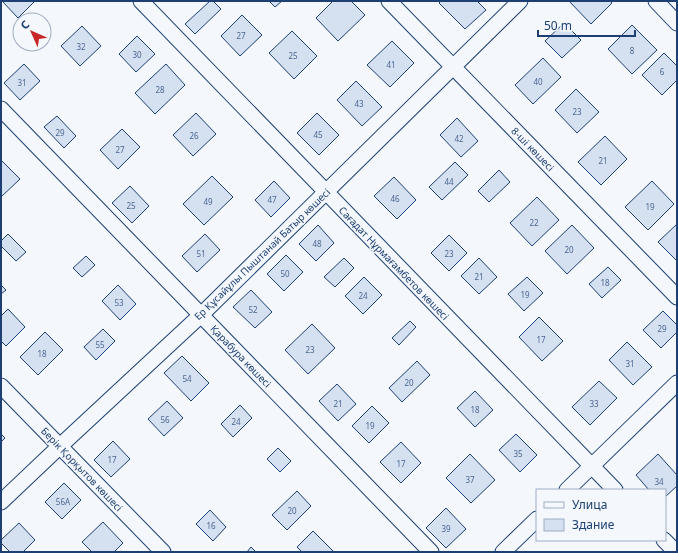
<svg xmlns="http://www.w3.org/2000/svg" width="678" height="553" font-family="'Noto Sans',sans-serif">
<style>
.building{fill:#d5e0f0;stroke:#1d3f73}
.lines{fill:none;stroke-linecap:round;stroke-linejoin:round}
.minor-casing{stroke:#1d3f73;stroke-width:17}
.minor{stroke:#f4f7fb;stroke-width:15}
.labels{text-anchor:middle;dominant-baseline:central;stroke-width:3;stroke-linejoin:round;paint-order:stroke}
.number-label{font-size:8px;fill:#4b6792}
.street-label{font-size:10px;fill:#1d3f73;stroke:#f4f7fb}
</style>
<rect width="100%" height="100%" fill="#f4f7fb"/>
<path class="building" d="M2,1H35L18,18Z
M210,1H213L221,9L195,34L185,24Z
M269,1H282L275,7Z
M333,1H351L365,15L338,41L316,18Z
M441,1H477L486,10L465,29L439,3Z
M569,1H610L612,3L591,24Z
M242,15L262,35L240,56L221,36Z
M564,23L581,40L562,58L545,41Z
M632,25L657,50L632,74L608,49Z
M82,26L101,46L80,66L61,46Z
M292,31L317,56L294,79L269,53Z
M137,36L155,54L136,72L119,54Z
M392,41L414,63L390,87L367,65Z
M664,53L677,66V80L662,95L642,75Z
M543,58L561,77L533,104L515,85Z
M24,64L40,81L20,100L4,83Z
M166,64L185,85L155,114L135,93Z
M356,81L382,107L362,126L337,100Z
M576,89L599,112L577,133L555,110Z
M196,113L216,134L193,156L173,135Z
M317,113L339,135L319,155L297,133Z
M57,116L76,136L64,148L44,127Z
M457,118L478,141L461,157L440,135Z
M122,129L140,147L118,169L100,150Z
M605,136L627,159L601,185L578,162Z
M2,161L20,179L1,197V162Z
M455,162L468,175L442,200L429,187Z
M499,170L510,182L489,202L478,191Z
M212,176L233,197L204,225L183,204Z
M394,177L416,200L397,219L374,196Z
M274,181L290,198L271,217L255,200Z
M652,181L674,204L648,230L625,207Z
M130,186L149,206L132,223L112,203Z
M537,197L559,220L532,246L510,223Z
M677,224V261L658,242Z
M318,225L334,243L316,261L299,244Z
M572,225L594,248L567,274L545,251Z
M8,234L26,252L16,261L1,246V241Z
M205,234L220,250L197,272L182,256Z
M449,235L467,253L449,271L431,253Z
M286,255L303,272L284,291L267,274Z
M86,256L95,265L82,277L73,268Z
M344,258L354,268L335,287L324,277Z
M479,258L497,277L479,294L461,276Z
M608,267L621,280L602,298L589,284Z
M364,277L382,295L363,314L345,296Z
M527,277L543,293L524,311L508,294Z
M1,285L6,290L1,294Z
M118,285L136,304L120,320L102,301Z
M251,290L272,312L255,328L233,307Z
M8,309L25,327L6,346L1,341V316Z
M663,311L677,325V332L661,348L643,330Z
M539,317L563,341L542,361L519,337Z
M410,321L416,327L399,345L392,338Z
M312,324L335,348L308,374L285,350Z
M103,329L115,341L96,360L84,347Z
M45,332L63,350L38,375L20,357Z
M627,342L652,367L633,385L609,360Z
M182,356L209,383L191,401L164,373Z
M417,361L430,375L402,402L389,388Z
M599,381L617,398L590,425L572,407Z
M337,384L356,404L338,421L319,401Z
M475,391L493,410L475,427L457,408Z
M167,401L183,418L164,436L148,419Z
M240,405L252,418L233,437L221,424Z
M372,406L389,423L369,443L352,426Z
M1,434L5,438L1,442Z
M516,434L537,455L520,472L499,450Z
M113,441L130,459L111,477L94,460Z
M401,442L421,463L401,483L380,462Z
M278,448L291,461L280,472L267,459Z
M470,454L495,480L471,503L446,478Z
M658,454L677,475V486L665,497V490H649L636,475Z
M64,483L81,500L62,519L45,502Z
M297,491L311,506L287,530L272,515Z
M446,508L466,529L446,548L426,528Z
M210,510L226,527L213,541L196,524Z
M103,522L123,543L114,552H92L82,542Z
M19,523L35,540L23,552H10L1,543V540Z
M313,531L334,552H302L297,547Z
M251,547L256,552H247Z"/>
<g class="lines">
<g class="minor-casing">
<path id="minor" d="M141,1L615,490
M389,1L677,297
M656,1L677,23
M1,109L431,552
M1,386L163,552
M567,490L677,383
M1,502L59,447L201,315L520,1
M664,540L676,552
M503,552L537,519"/>
</g>
<use href="#minor" class="minor"/>
</g>
<g class="labels">
<g class="number-label">
<text x="241" y="35">27</text>
<text x="81" y="46">32</text>
<text x="632" y="50">8</text>
<text x="137" y="54">30</text>
<text x="293" y="55">25</text>
<text x="391" y="64">41</text>
<text x="662" y="71">6</text>
<text x="538" y="81">40</text>
<text x="22" y="82">31</text>
<text x="160" y="89">28</text>
<text x="359" y="103">43</text>
<text x="577" y="111">23</text>
<text x="60" y="132">29</text>
<text x="318" y="134">45</text>
<text x="194" y="135">26</text>
<text x="459" y="138">42</text>
<text x="120" y="149">27</text>
<text x="603" y="160">21</text>
<text x="449" y="181">44</text>
<text x="395" y="198">46</text>
<text x="272" y="199">47</text>
<text x="208" y="201">49</text>
<text x="131" y="205">25</text>
<text x="650" y="206">19</text>
<text x="534" y="222">22</text>
<text x="317" y="243">48</text>
<text x="569" y="249">20</text>
<text x="201" y="253">51</text>
<text x="449" y="253">23</text>
<text x="285" y="273">50</text>
<text x="479" y="276">21</text>
<text x="605" y="282">18</text>
<text x="525" y="294">19</text>
<text x="363" y="295">24</text>
<text x="119" y="302">53</text>
<text x="253" y="309">52</text>
<text x="662" y="328">29</text>
<text x="541" y="339">17</text>
<text x="100" y="344">55</text>
<text x="310" y="349">23</text>
<text x="42" y="353">18</text>
<text x="630" y="363">31</text>
<text x="187" y="378">54</text>
<text x="409" y="382">20</text>
<text x="338" y="403">21</text>
<text x="594" y="403">33</text>
<text x="475" y="409">18</text>
<text x="165" y="419">56</text>
<text x="236" y="421">24</text>
<text x="370" y="425">19</text>
<text x="518" y="453">35</text>
<text x="112" y="459">17</text>
<text x="401" y="463">17</text>
<text x="470" y="479">37</text>
<text x="659" y="481">34</text>
<text x="63" y="501">56А</text>
<text x="292" y="510">20</text>
<text x="211" y="525">16</text>
<text x="446" y="528">39</text>
</g>
<g class="street-label">
<text transform="translate(533 149) rotate(46)">8-шi көшесi</text>
<text transform="translate(262 254) rotate(-44)">Ер Құсайұлы Пыштанай Батыр көшесі</text>
<text transform="translate(394 263) rotate(46)">Сағадат Нұрмағамбетов көшесі</text>
<text transform="translate(241 356) rotate(46)">Қарабура көшесі</text>
<text transform="translate(82 469) rotate(46)">Берік Қорқытов көшесі</text>
</g>
</g>
<rect width="678" height="553" fill="none" stroke="#1d3f73" stroke-width="4"/>
<rect x="536" y="489" width="130" height="52" fill="#f4f7fb" stroke="#9eadc5"/>
<rect x="544" y="502" width="20" height="6" fill="#f4f7fb" stroke="#9eadc5"/>
<text x="572" y="509" font-size="12" fill="#1d3f73">Улица</text>
<rect x="544" y="519" width="20" height="12" fill="#d5e0f0" stroke="#9eadc5"/>
<text x="572" y="529" font-size="12" fill="#1d3f73">Здание</text>
<g transform="translate(32 32) rotate(315)"><circle r="19" fill="#f4f7fb" stroke="#9eadc5"/>
<path d="M0-3L7 15L0 10L-7 15Z" fill="#c62828"/>
<text y="-6" font-size="11" font-weight="bold" text-anchor="middle" fill="#1d3f73">С</text>
</g>
<path d="M538 30v6h97v-6" fill="none" stroke="#1d3f73" stroke-width="2"/>
<text x="544" y="30" font-size="12" fill="#1d3f73" stroke="#f4f7fb" stroke-width="3" paint-order="stroke">50 m</text>
</svg>
